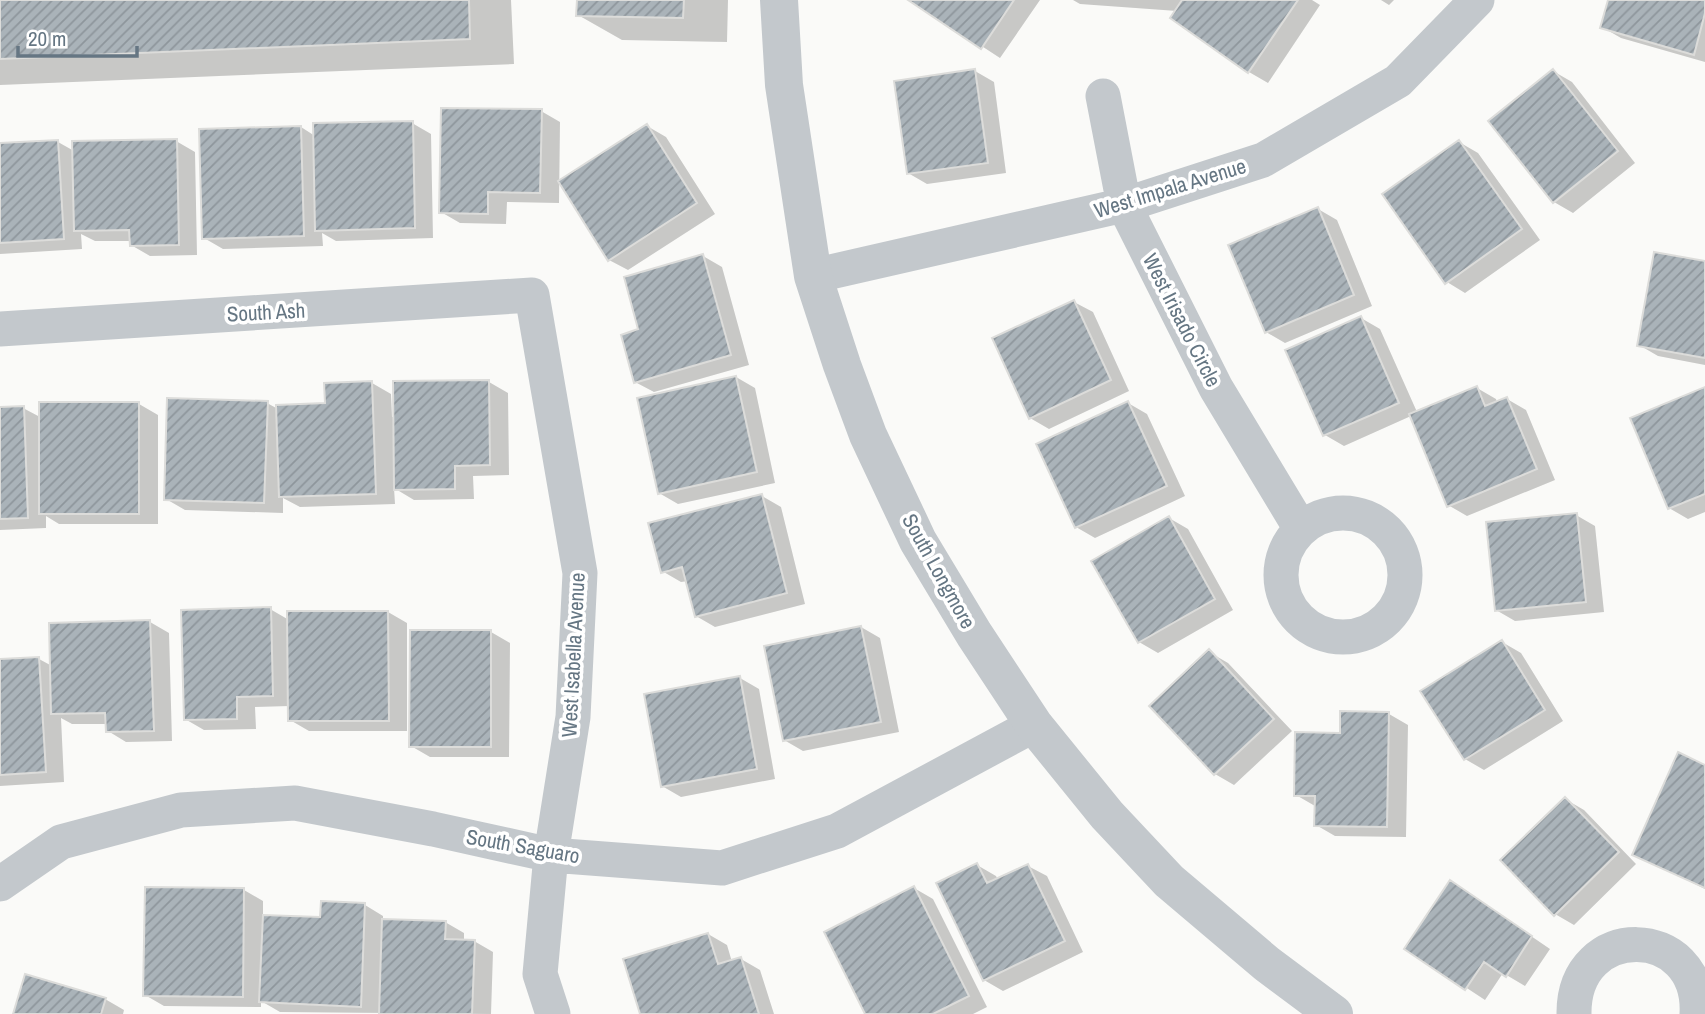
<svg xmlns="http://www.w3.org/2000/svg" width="1705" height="1014" font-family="'Archivo Narrow',sans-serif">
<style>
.shadow{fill:#0003}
.building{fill:url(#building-hatch);stroke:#dcdcda;stroke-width:2}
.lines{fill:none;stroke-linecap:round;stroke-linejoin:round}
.minor{stroke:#c3c8cc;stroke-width:35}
.tertiary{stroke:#c3c8cc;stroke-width:38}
.labels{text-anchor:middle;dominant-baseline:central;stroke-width:7;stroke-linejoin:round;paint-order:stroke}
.street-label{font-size:21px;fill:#657683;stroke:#fff}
</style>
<defs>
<pattern id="building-hatch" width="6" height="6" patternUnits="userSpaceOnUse" patternTransform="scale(1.75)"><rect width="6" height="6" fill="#aab3b9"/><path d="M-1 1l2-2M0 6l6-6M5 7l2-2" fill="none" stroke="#8e969c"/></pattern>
</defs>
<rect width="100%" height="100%" fill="#fafaf8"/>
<path class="shadow" d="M0,0H511L514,64L0,85Z
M578,0H728L727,42L622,40L578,15Z
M911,0H1040L1000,58Z
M1073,0H1182L1181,5L1185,0H1312L1320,5L1268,83L1249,72L1177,11L1080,4Z
M1381,0H1394L1389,5Z
M1610,0H1705V62L1621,38L1602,27Z
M975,71L994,82L1006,173L927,184L908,173Z
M1553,71L1572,82L1635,163L1573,213L1554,202Z
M541,111L560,122L559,203L507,202L506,224L460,223L441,212Z
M412,123L431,134L433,238L336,241L322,233L323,246L223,249L204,238L301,127L315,136Z
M647,126L666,137L715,214L628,270L609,260Z
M176,141L195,152L197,255L150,256L131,245V241H95L81,234L82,249L0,254V145L58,142L74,151Z
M1459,142L1478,153L1540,240L1465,293L1447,282Z
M1318,209L1337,220L1372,306L1285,343L1266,332Z
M703,256L722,267L749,365L654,392L635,382L640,330Z
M1705,263V365L1658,356L1639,345Z
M1074,302L1093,312L1129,391L1049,429L1030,418Z
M1361,318L1380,329L1417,412L1477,388L1496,399L1497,403L1507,399L1526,410L1555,480L1467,516L1448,505L1411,416L1344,446L1325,435Z
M736,377L755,388L775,483L678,504L659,493Z
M489,382L508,393L509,475L473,476L474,499L414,500L394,488L395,504L300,507L283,498V513L185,510L166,499L267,403L278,409L327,405L372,383L391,394L392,417H395Z
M1705,389V512L1688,519L1669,508Z
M1128,403L1147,414L1185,496L1095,538L1076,527Z
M139,404L158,415V524H59L46,516V528L0,530V409L23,408L40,417Z
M762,496L781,507L805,604L715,627L696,616L688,581L681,582L662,571Z
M1576,515L1595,526L1604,612L1515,621L1496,610Z
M1169,518L1188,529L1233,610L1158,653L1139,642Z
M270,609L289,620L388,612L407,623V731H309L290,720V706L255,707L256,729L204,730L185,719Z
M150,622L169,633L172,741L126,742L108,731L107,724H72L61,718L64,782L0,786V661L39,659L52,666Z
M861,627L880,638L899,732L803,751L784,740Z
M491,632L510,643L509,757H430L411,746Z
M1502,642L1521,653L1563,721L1484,770L1465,759Z
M1209,652L1228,663L1292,731L1234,785L1215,774Z
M740,678L759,689L775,779L681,797L662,786Z
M1389,714L1408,725L1406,837L1335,836L1316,825L1315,806L1296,795L1342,734Z
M1705,767V889L1634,854Z
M1565,799L1584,810L1636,864L1574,925L1555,914Z
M977,865L996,876L998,880L1028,866L1047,876L1083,952L1003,991L984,980Z
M147,888L244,890L263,901V916L321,919L365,905L383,916V920L445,922L464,933V941H474L493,952L491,1014L280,1012L261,1001V1007L164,1006L145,995Z
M914,888L933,899L987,1007L973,1014H867Z
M1469,894L1550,949L1525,986L1503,973L1485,1000L1406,948Z
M708,934L727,945L732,962L741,959L760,970L774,1014H642Z
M105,999L124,1010L123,1014H15Z"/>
<path class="building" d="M0,0H469L470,39L0,59Z
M577,0H684L683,18L576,16Z
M908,0H1014L981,49Z
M1182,0H1298L1248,73L1170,18Z
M1608,0H1705V13L1694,55L1600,28Z
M975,69L988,163L907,174L894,81Z
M1553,69L1618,151L1553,203L1488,121Z
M441,108L542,109L540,193L488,192V214L439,213Z
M413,121L415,228L315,231L313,123Z
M647,124L697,203L608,261L558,181Z
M301,126L304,236L202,239L199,129Z
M177,139L179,245L130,246L129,230L74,231L72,141Z
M58,140L64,239L0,243V143Z
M1459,140L1522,229L1445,284L1382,194Z
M1318,207L1354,295L1265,333L1228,245Z
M1654,252L1705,261V358L1637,346Z
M703,254L731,355L634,383L621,335L638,329L624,277Z
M1074,300L1111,380L1029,419L992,338Z
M1361,316L1399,403L1323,436L1285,350Z
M736,376L757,472L658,494L637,398Z
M489,380L490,465L455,466V489L394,490L393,381Z
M372,381L376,494L279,497L276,405L325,403L324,383Z
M1477,386L1485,406L1507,397L1537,469L1447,507L1409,414Z
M1705,387V494L1668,509L1630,418Z
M167,398L268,401L264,503L164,500Z
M1128,401L1167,486L1075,528L1036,444Z
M39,402H139V514H39Z
M24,406L28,518L0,519V407Z
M762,494L787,593L695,617L682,567L661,573L648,523Z
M1577,513L1586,602L1495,611L1486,522Z
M1169,516L1215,599L1138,643L1091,561Z
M271,607L273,696L237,697V719L184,720L181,610Z
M287,611H388L389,721H288Z
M150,620L154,731L106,732L105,713L51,714L49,623Z
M861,626L881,722L783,741L764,646Z
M410,630H491V747H409Z
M1502,640L1545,710L1464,760L1420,691Z
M1209,649L1274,719L1214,775L1149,706Z
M39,657L46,772L0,775V659Z
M740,676L757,769L661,787L644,694Z
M1340,711L1389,712L1387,827L1314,826L1315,796H1294L1295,732L1340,733Z
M1678,752L1705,765V888L1632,855Z
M1565,797L1619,852L1554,916L1500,860Z
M977,863L987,883L1028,864L1065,941L983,981L936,883Z
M1450,880L1532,936L1506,977L1484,962L1465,990L1404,949Z
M914,886L969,996L933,1014H865L824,932Z
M145,887L244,888L243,997L143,996Z
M321,901L365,903L361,1007L259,1002L263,915L320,917Z
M382,919L446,921L445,939L475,940L472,1014H379Z
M708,933L718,964L741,957L759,1014H640L623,959Z
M25,974L106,998L101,1014H13Z"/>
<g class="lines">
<path class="minor" d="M1103,96L1124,205L1216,388L1301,529
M813,276L1124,205L1263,160L1398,81L1477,0
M0,329L532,295L580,573L573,717L551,855L540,974L553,1014
M1281 575a62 62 0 1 1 124 0a62 62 0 1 1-124 0Z
M0,884L61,842L181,810L295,803L433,829L551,855L722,868L837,831L1034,725
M1574,1014C1573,920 1702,923 1697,1014"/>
<path class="tertiary" d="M779,0L784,85L813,276L842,365L868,435L918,541L974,634L1034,725L1107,815L1169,881L1267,964L1334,1014"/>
</g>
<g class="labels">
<g class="street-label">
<text transform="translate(1170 188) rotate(-17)">West Impala Avenue</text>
<text transform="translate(266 312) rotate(-3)">South Ash</text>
<text transform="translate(1182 320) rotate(63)">West Irisado Circle</text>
<text transform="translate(939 571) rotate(61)">South Longmore</text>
<text transform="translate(573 655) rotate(-87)">West Isabella Avenue</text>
<text transform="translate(523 846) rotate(10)">South Saguaro</text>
</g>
</g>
<path d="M18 46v10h119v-10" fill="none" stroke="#657683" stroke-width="3.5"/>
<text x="28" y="46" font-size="21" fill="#657683" stroke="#ffffff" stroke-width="5" paint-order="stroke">20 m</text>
</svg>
